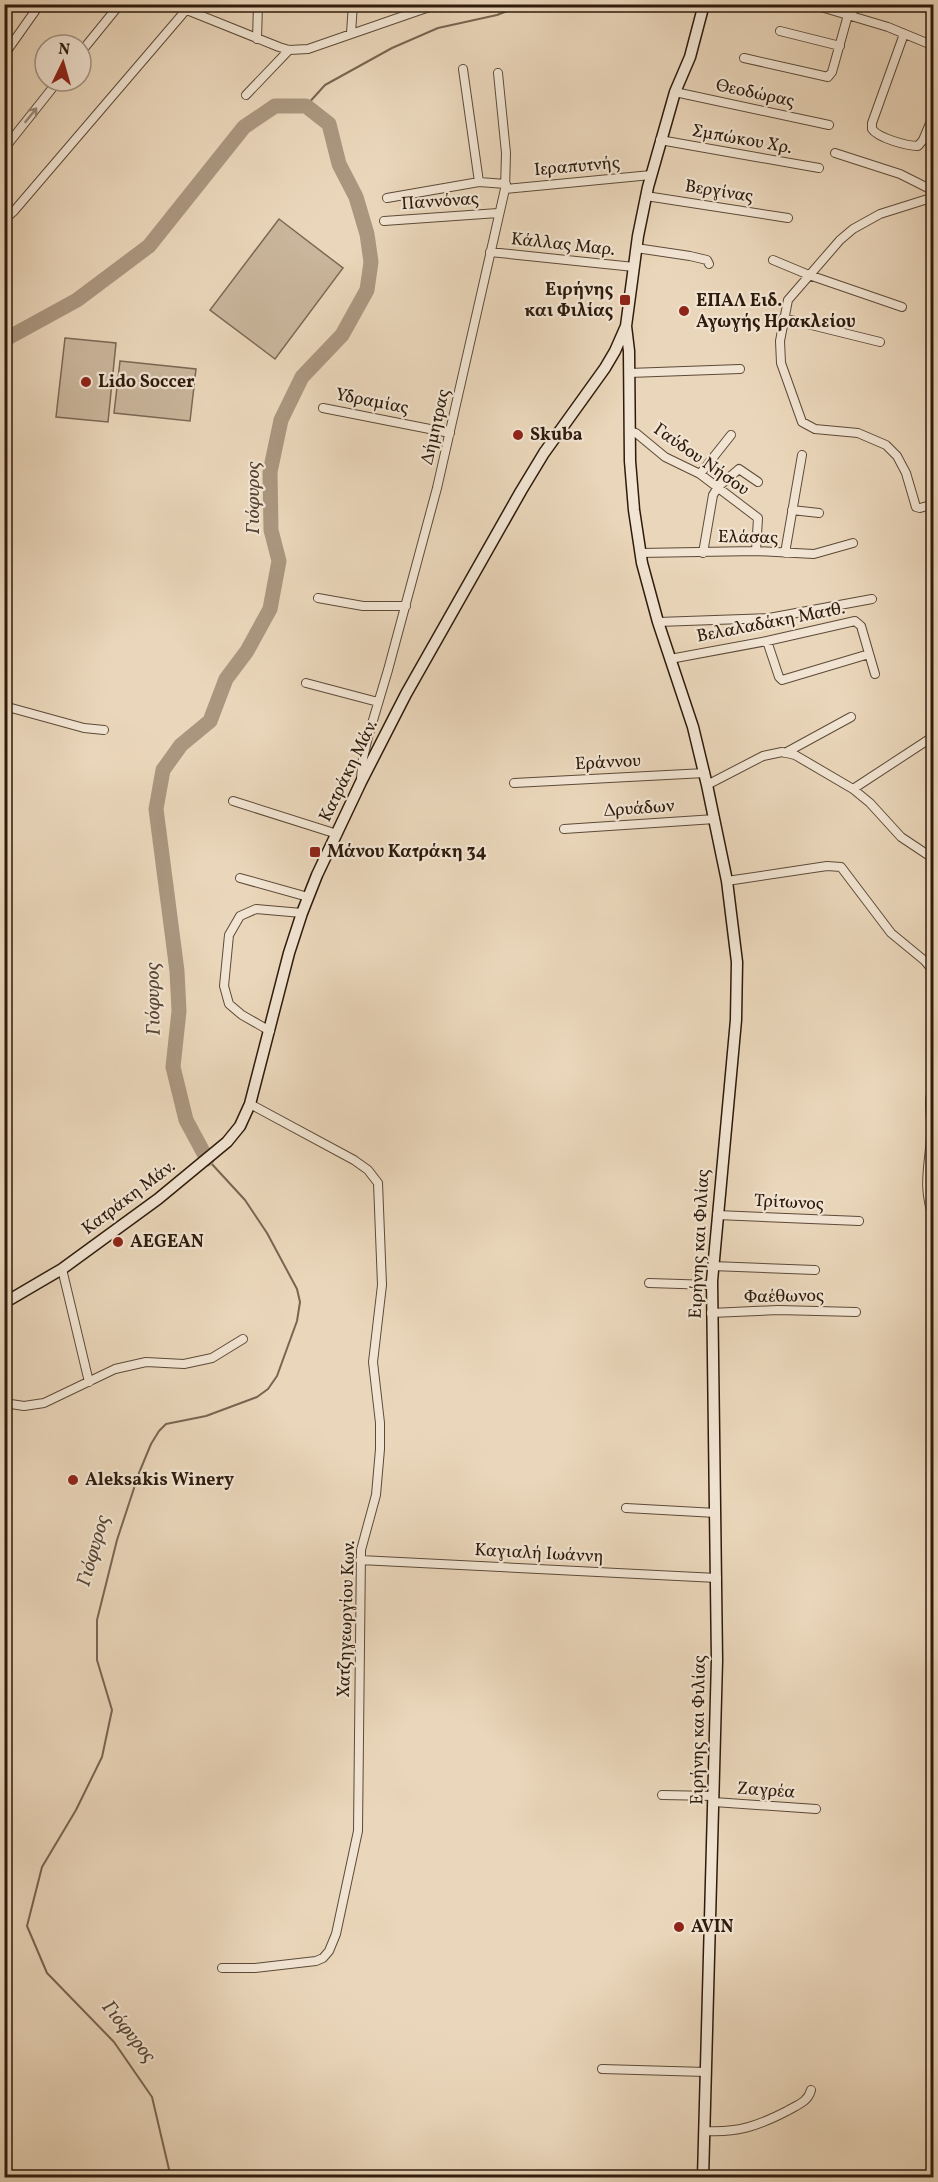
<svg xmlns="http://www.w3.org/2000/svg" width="938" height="2182" font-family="Vollkorn,serif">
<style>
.green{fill:#cab69c;stroke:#7c6854;stroke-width:1.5}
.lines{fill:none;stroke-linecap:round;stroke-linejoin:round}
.stream{stroke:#786551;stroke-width:2}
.river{stroke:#aa967f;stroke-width:15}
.street-casing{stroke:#5d4a38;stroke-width:10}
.secondary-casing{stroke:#2e1b0c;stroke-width:13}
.street{stroke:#f1e4d2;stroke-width:8}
.secondary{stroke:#f1e4d2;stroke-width:10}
.oneway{stroke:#998a79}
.poi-dot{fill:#8f2418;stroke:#f1e4d2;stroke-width:2}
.labels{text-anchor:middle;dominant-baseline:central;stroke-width:4.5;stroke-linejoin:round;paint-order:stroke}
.street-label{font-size:18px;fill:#2e1b0c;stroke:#f1e4d2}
.poi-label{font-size:18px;font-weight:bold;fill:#2e1b0c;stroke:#f1e4d2;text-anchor:start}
.water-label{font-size:20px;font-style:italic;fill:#594634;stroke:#f1e4d2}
</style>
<rect width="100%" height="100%" fill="#ead6ba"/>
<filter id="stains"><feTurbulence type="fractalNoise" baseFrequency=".00333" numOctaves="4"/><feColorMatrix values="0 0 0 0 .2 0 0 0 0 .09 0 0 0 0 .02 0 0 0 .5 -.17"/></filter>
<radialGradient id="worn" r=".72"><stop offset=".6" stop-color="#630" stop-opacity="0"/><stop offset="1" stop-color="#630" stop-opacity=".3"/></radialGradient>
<path class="green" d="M279,219L343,268L275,359L210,310Z
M65,338L116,343L108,422L56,417Z
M120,361L196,369L190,421L114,413Z"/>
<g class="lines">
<path class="stream" d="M306,106L325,85L392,48L438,28L497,15L525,4
M171,2178L152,2097L114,2042L47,1973L27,1926L42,1867L76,1810L102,1757L112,1710L97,1660V1620L117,1540L139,1473L151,1444L159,1431L166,1424L206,1416L257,1397L268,1389L277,1376L297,1321L300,1302L297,1289L267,1233L245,1200L210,1162"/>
<path class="river" d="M4,340L77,300L149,246L244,127L275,106H306L329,124L339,164L356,197L367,234L371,262L367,290L342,335L302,377L281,420L270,472L271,530L279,561L270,609L247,651L226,679L210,721L181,745L163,770L156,809L177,971L179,1011L173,1067L186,1120L207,1159"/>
<g class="street-casing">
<path id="street" d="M172,4L279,47L289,50L308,49L438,4
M811,4L888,27L934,46
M848,15L860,4
M780,31L840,46
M351,33L353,4
M904,34L872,123V129C878,138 907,146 918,146L923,140L934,114
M257,39L258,4
M81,52L120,4
M4,55L40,4
M744,58L828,77L832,72L848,15
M463,69L479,182
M675,92L829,125
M246,95L289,50
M660,140L819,168
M4,149L58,81
M835,153L900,174L934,191
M505,189L651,175
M646,196L788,218
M934,197L880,214L853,229L840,240L788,300L780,341L781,363L802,422L815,429L858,433L886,445L897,456L906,473L916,507L920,508L934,504
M387,198L479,182L506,184
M4,220L14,211L186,10
M384,221L498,213
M636,248L690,256L707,260L709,264
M490,252L634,267
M773,260L809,275L902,307
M783,318L880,342
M629,373L740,369
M323,408L450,433
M629,431L636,433L665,457L700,474L758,518L756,551
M700,474L731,435
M792,510L819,513
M640,553L756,551L814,554L853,543
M703,553L713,495L718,487L739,469L758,482
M785,553L802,455
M318,598L363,606H406
M658,622L769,618L872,599
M767,641L779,677L782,680L869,654
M670,659L767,641L855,621L861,626L875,674
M306,683L378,702
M4,706L84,728L104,730
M785,753L851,717
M361,778L363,758L368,737L388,670L437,488L505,189L506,153L498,73
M514,783L705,773
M707,785L763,756L782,752L795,755L853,789L870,803L901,837L934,859
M853,789L934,736
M233,801L337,834
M564,829L715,819
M240,878L308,897
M727,881L827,866L841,867L891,933L925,961L934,972
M270,1031L242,1015L229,1004L224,986L229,935L240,916L256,909L302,913
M934,1084C926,1102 933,1117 931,1136C929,1169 922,1186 934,1220
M717,1215L859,1221
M712,1266L815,1270
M62,1269L89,1382
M649,1283L712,1285
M711,1313L778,1310L856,1312
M4,1403L24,1406L44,1403L115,1369L146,1362L184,1364L212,1358L243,1339
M626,1508L716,1513
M360,1560L717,1578
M662,1795L714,1796
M714,1802L816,1809
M222,1968H255L316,1961L323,1958L329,1951L336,1934L358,1831L361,1550L376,1495L380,1449V1423L373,1362L382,1285L378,1183L368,1170L354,1160L250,1104
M602,2069L706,2072
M705,2131C737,2133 758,2126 787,2111C797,2105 808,2102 811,2090"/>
</g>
<g class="secondary-casing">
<path id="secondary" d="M626,326L629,351L630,461L634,510L642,563L658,622L693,727L707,785L727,881L737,962L736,1020L712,1281L717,1660L703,2178
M4,1303L62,1269L158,1199L227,1142L240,1126L250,1104L289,953L302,913L317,875L361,782L406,694L521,491L544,453L605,368L615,351L626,326L638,236L648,187L675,92L690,57L704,4"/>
</g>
<use href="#street" class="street"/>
<use href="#secondary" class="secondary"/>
</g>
<defs><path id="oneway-shaft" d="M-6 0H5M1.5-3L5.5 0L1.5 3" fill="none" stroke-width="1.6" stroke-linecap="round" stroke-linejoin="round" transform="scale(1.5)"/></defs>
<use class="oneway" href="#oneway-shaft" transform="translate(31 115) rotate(-51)"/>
<g class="poi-dot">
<rect x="619" y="294" width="12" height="12" rx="3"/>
<circle cx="684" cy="311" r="6"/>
<circle cx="86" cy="382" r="6"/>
<circle cx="518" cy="435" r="6"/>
<rect x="309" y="846" width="12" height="12" rx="3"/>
<circle cx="118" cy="1242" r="6"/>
<circle cx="73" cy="1480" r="6"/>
<circle cx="679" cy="1927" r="6"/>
</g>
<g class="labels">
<g class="street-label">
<text transform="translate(755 94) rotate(12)">Θεοδώρας</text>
<text transform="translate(742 140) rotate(10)">Σμπώκου Χρ.</text>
<text transform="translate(577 167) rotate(-5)">Ιεραπυτνής</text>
<text transform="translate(719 192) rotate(9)">Βεργίνας</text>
<text transform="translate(440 202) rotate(-4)">Παννόνας</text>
<text transform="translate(563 245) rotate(6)">Κάλλας Μαρ.</text>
<text transform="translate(372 402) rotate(11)">Υδραμίας</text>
<text transform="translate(436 427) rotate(-77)">Δήμητρας</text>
<text transform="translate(701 460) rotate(35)">Γαύδου Νήσου</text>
<text transform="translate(748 538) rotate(1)">Ελάσας</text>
<text transform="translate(771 623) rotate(-11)">Βελαλαδάκη Ματθ.</text>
<text transform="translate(608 763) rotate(-3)">Εράννου</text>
<text transform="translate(349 771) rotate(-64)">Κατράκη Μάν.</text>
<text transform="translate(639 809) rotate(-4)">Δρυάδων</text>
<text transform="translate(129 1198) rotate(-37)">Κατράκη Μάν.</text>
<text transform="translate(789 1203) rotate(3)">Τρίτωνος</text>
<text transform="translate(700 1244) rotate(-87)">Ειρήνης και Φιλίας</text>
<text transform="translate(784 1297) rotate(-1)">Φαέθωνος</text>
<text transform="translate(539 1554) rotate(3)">Καγιαλή Ιωάννη</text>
<text transform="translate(347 1619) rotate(-88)">Χατζηγεωργίου Κων.</text>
<text transform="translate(699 1730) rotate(-89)">Ειρήνης και Φιλίας</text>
<text transform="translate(766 1791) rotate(4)">Ζαγρέα</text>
</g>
<g class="poi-label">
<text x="613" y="290" text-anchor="end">Ειρήνης<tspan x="613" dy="21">και Φιλίας</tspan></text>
<text x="696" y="301">ΕΠΑΛ Ειδ.<tspan x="696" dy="21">Αγωγής Ηρακλείου</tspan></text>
<text x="98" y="382">Lido Soccer</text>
<text x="530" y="435">Skuba</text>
<text x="327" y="852">Μάνου Κατράκη 34</text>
<text x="130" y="1242">AEGEAN</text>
<text x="85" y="1480">Aleksakis Winery</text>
<text x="691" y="1927">AVIN</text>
</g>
<g class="water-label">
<text transform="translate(254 498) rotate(-90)">Γιόφυρος</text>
<text transform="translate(154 999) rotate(-91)">Γιόφυρος</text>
<text transform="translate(94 1551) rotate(-74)">Γιόφυρος</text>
<text transform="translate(128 2032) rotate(51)">Γιόφυρος</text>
</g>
</g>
<rect width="938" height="2182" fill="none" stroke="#ead6ba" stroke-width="24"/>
<rect x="6" y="6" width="926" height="2170" fill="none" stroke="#2e1b0c" stroke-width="3"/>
<rect x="12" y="12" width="914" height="2158" fill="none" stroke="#2e1b0c" stroke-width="1.5"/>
<g transform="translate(63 63) rotate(5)"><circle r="28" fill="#f1e4d2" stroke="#a39483" stroke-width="1.5"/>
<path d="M0-4.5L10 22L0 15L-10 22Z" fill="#8f2418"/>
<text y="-9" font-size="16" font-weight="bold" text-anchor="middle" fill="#2e1b0c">N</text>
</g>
<rect width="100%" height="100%" filter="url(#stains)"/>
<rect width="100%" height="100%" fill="url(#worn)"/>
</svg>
